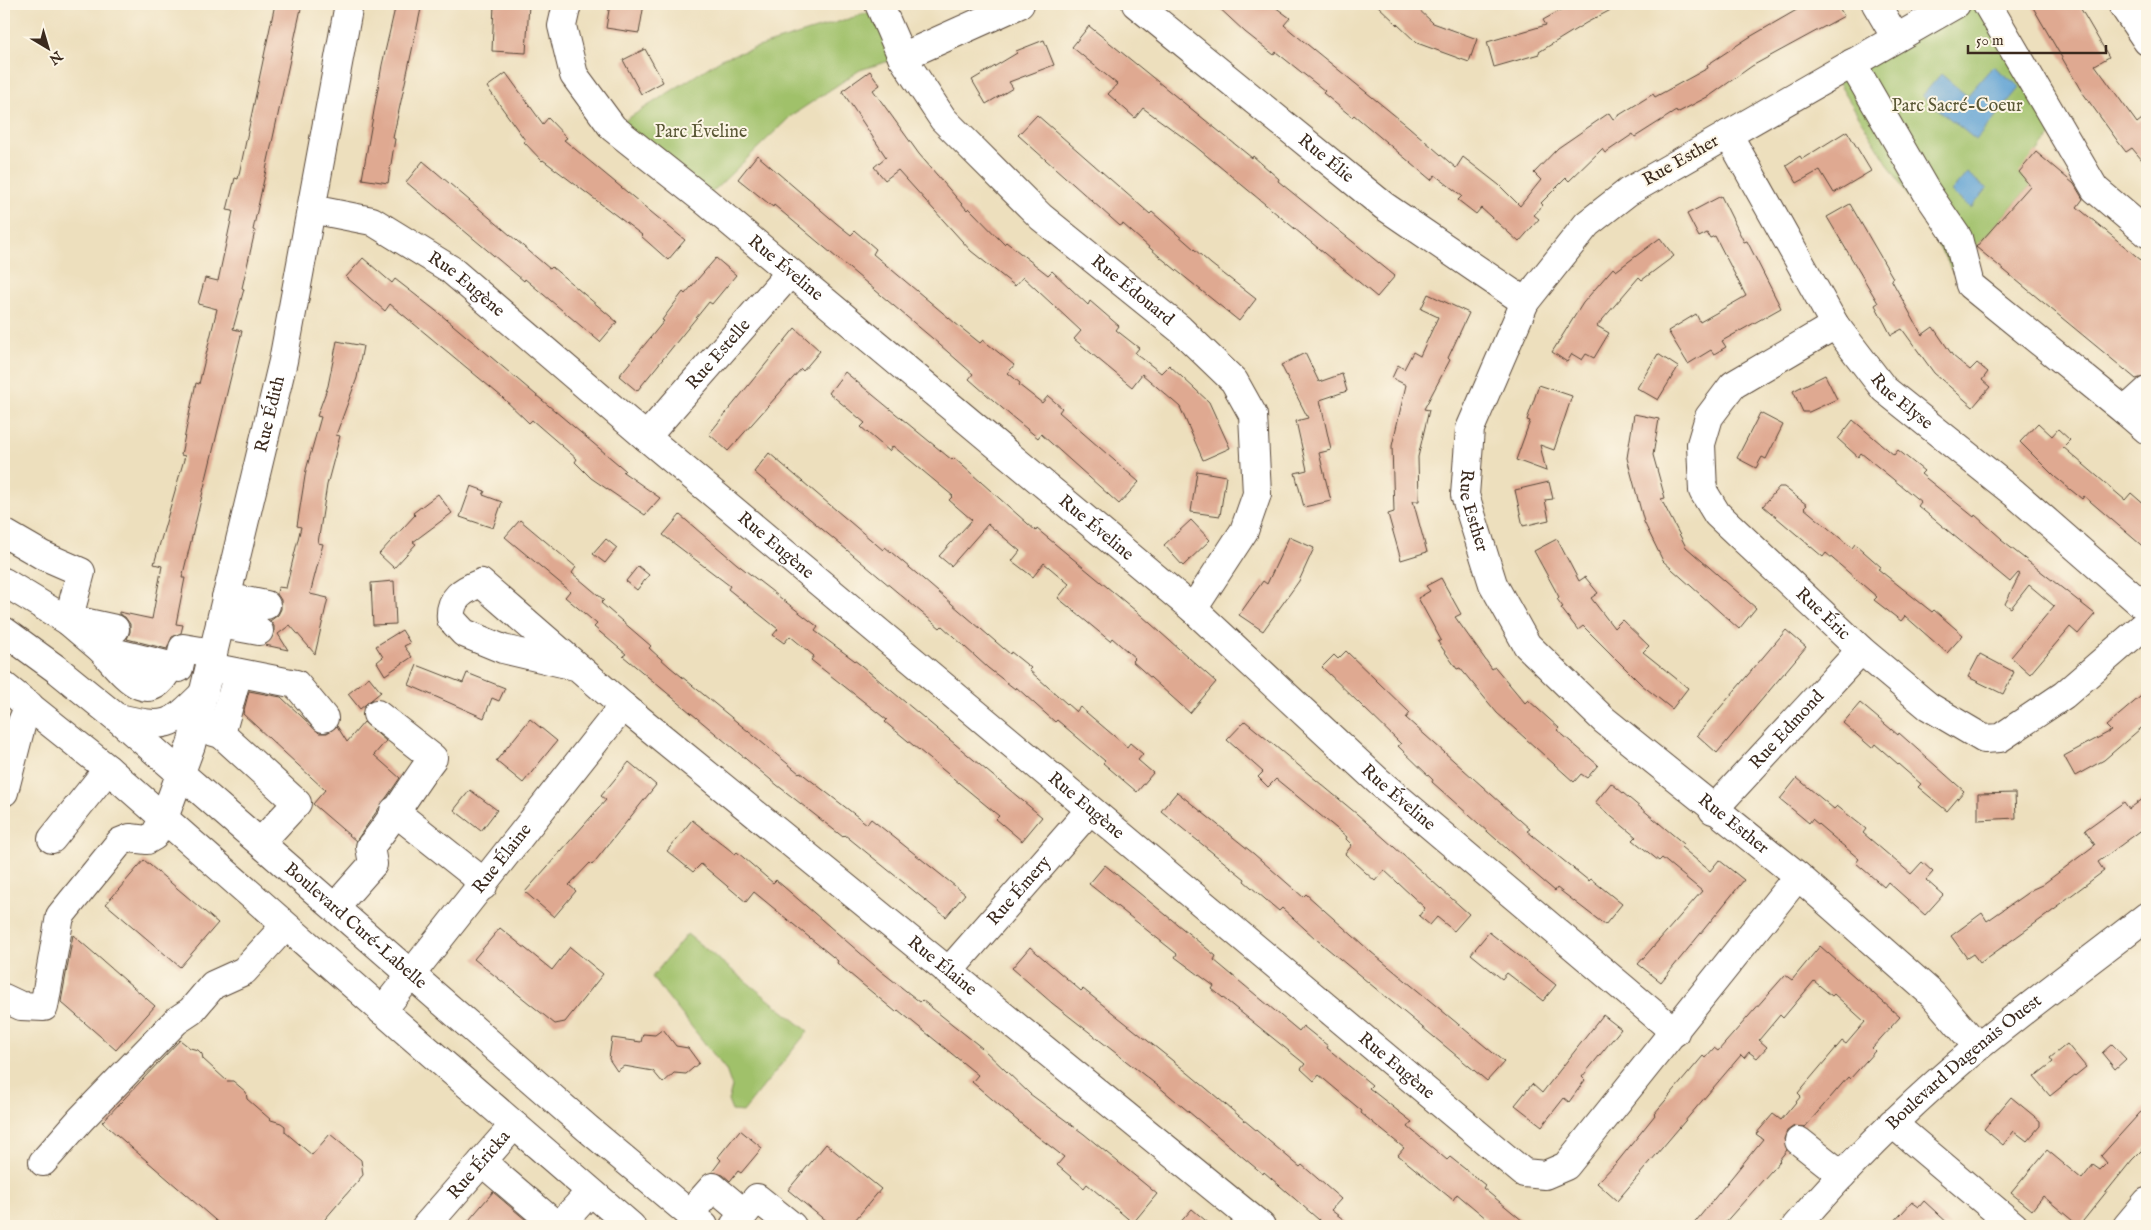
<svg xmlns="http://www.w3.org/2000/svg" width="2151" height="1230" font-family="'IM FELL English',serif">
<style>
.green{fill:#a0c16a;stroke:#6e7644}
.water{fill:#60a3d4;stroke:#4e6679}
.building{fill:#dfa991}
.lines{fill:none;stroke-linecap:round;stroke-linejoin:round}
.minor-casing{stroke:#564536;stroke-width:30}
.major-casing{stroke:#564536;stroke-width:30}
.minor{stroke:#fff;stroke-width:28}
.major{stroke:#fff;stroke-width:28}
.labels{text-anchor:middle;dominant-baseline:central;stroke-width:4;stroke-linejoin:round;paint-order:stroke}
.park-label{font-size:18px;fill:#595735;stroke:#fcf5e5}
.street-label{font-size:18px;fill:#3b2a1e;stroke:#fcf5e5}
</style>
<rect width="100%" height="100%" fill="#fcf5e5"/>
<filter id="ink" filterUnits="userSpaceOnUse"><feTurbulence type="fractalNoise" baseFrequency=".02" numOctaves="2"/><feDisplacementMap in="SourceGraphic" scale="10" xChannelSelector="R" yChannelSelector="G"/><feConvolveMatrix kernelMatrix="1 2 1 2 8 2 1 2 1" color-interpolation-filters="sRGB"/></filter>
<filter id="wash" filterUnits="userSpaceOnUse"><feTurbulence type="fractalNoise" baseFrequency=".0096" numOctaves="4" result="noise"/><feDisplacementMap in="SourceGraphic" scale="20" xChannelSelector="R" yChannelSelector="G"/><feGaussianBlur stdDeviation="1.12" result="paint"/><feColorMatrix in="noise" values="0 0 0 0 0 0 0 0 0 0 0 0 0 0 0 0 0 1.4 0 .05"/><feComposite in="paint" operator="in"/></filter>
<g filter="url(#wash)">
<rect width="100%" height="100%" fill="#eddfbd"/>
<path class="green" d="M1956,4H2000L2067,118L2020,172L2030,186L1954,272L1833,74Z
M880,9L902,57L860,70L791,116L704,200L613,128L723,58Z
M687,934L808,1031L743,1112L732,1111L728,1101L732,1087L726,1070L652,977Z"/>
<path class="water" d="M1993,66L2020,87L1976,140L1922,96L1941,74L1967,96Z
M1967,173L1987,189L1971,208L1951,192Z"/>
<g id="blocks">
<path class="building" d="M275,4H302L253,230L255,231L242,288L244,289L233,329L242,331L182,578H185L176,624L183,625L181,633L172,637L167,649L127,639L130,632V624L125,617L119,614V612L152,619L162,566L154,564L185,456L181,455L189,415L196,383L199,384L217,309L198,304L205,278L218,281L233,211L227,210L235,178L238,179Z
M396,4H422L393,138L395,139L388,183L362,179L382,65Z
M494,4H529L526,53L492,51Z
M610,4H644L639,33L606,28Z
M1215,4H1271L1290,18L1284,25L1292,32L1409,127L1456,168L1463,157L1499,185L1520,206L1541,180L1534,173L1558,148L1609,113L1613,119L1653,94L1655,97L1708,68L1707,65L1748,38L1807,4H1837L1844,16L1752,66L1711,95L1677,113L1676,111L1635,137L1633,134L1605,153L1602,149L1569,181L1566,178L1541,203L1543,205L1534,215L1539,219L1519,242L1481,208L1476,214L1458,200L1462,196L1435,175L1431,180L1354,115L1352,117L1323,93L1325,91L1276,52L1274,55L1245,32Z
M1376,4H1413L1433,23L1477,39L1469,62L1417,43Z
M1572,4H1622L1586,23L1539,52V54L1494,67L1487,42L1546,25L1543,20Z
M2031,4H2078L2109,57L2095,65L2137,123L2147,115V166L2132,148L2126,152L2119,143L2080,89Z
M1089,26L1252,158L1253,156L1279,179L1278,181L1395,276L1377,297L1195,146L1143,108L1135,118L1108,94L1117,84L1072,47Z
M1044,40L1054,65L1009,82L1013,88L986,104L972,80L1017,53L1016,51Z
M645,49L663,82L641,94L623,60Z
M870,71L880,85L873,90L919,154L967,210L969,208L1004,244L1006,242L1048,275L1052,271L1088,305L1090,301L1119,326L1116,330L1139,348L1135,353L1139,356L1161,373L1169,365L1209,402L1230,448L1203,460L1180,407L1142,374L1132,387L1074,339L1081,331L1023,277L1015,286L971,251L898,170L885,180L874,167L886,157L842,91Z
M506,73L543,124L548,118L567,138L564,140L685,240L668,260L641,236L642,235L543,160L542,161L524,142L525,140L487,87Z
M1037,115L1150,214L1152,212L1211,264L1256,299L1239,321L1160,257L1123,224L1120,226L1018,135Z
M1847,131L1871,171L1834,193L1820,170L1797,183L1786,165L1800,156L1802,159Z
M2036,152L2074,184L2083,199L2077,207L2147,265V376L2136,379L1976,247L2030,186L2019,172Z
M757,155L836,223L851,235L855,231L876,249L873,254L955,323L980,343L983,340L1014,365L1008,373L1020,383L1019,385L1042,403L1048,396L1062,408L1059,412L1139,482L1119,504L1041,434L1038,438L1010,415L969,379L973,374L932,338L774,205L773,207L738,179Z
M423,161L550,269L552,267L617,322L600,342L525,279L524,281L406,182Z
M1721,196L1744,242L1747,241L1781,308L1722,341L1726,347L1714,354L1711,350L1688,364L1668,331L1696,314L1700,322L1746,296L1715,236L1710,238L1707,233L1699,237L1687,214Z
M1850,204L1893,278L1891,279L1922,335L1933,327L1953,356L1970,370L1977,363L1988,372L1982,380L1990,387L1973,407L1934,373L1902,329L1891,335L1875,305L1878,303L1827,217Z
M1660,238L1674,256L1642,280L1639,277L1597,326L1609,333L1594,358L1586,354L1582,360L1572,354L1567,362L1552,352L1583,303L1613,268L1616,271Z
M363,258L392,283L395,279L440,314L625,470L623,472L660,498L645,515L591,478L575,462L577,459L532,420L529,423L502,397L390,304L385,311L346,277Z
M716,258L736,275L712,304L709,302L637,391L619,376L664,321L662,320L683,292L685,294Z
M1428,294L1469,313L1448,358L1450,360L1424,409L1429,410L1418,457L1419,501H1413L1427,552L1401,560L1388,514L1394,512L1392,446L1406,385L1392,378L1398,365L1404,369L1413,352L1420,356L1438,317L1421,309Z
M795,328L820,351L803,371L801,369L728,451L709,434Z
M337,341L363,346L357,378L336,435L340,436L327,485L318,543L323,544L310,594L328,598L315,654L290,625L278,634L288,650L265,645L274,634V626L270,621L278,615L281,609V600L277,594L278,587L286,588L301,527L297,526L306,470L321,417L317,416L328,386Z
M1305,353L1319,382L1342,374L1347,391L1320,400L1331,450L1319,453L1331,501L1304,507L1295,473L1307,470L1296,421L1308,418L1281,365Z
M1658,354L1678,367L1658,400L1637,388Z
M845,372L952,460L954,458L1036,531L1037,529L1142,616L1216,682L1190,713L1132,661L1135,658L1112,638L1110,641L1058,598L1069,584L1044,563L1033,577L1012,561L1020,551L988,524L951,566L939,556L972,520L949,500L953,496L893,446L889,451L861,427L865,423L829,393Z
M1825,375L1837,399L1809,412H1803L1793,391Z
M1539,385L1572,396L1554,450L1540,445L1546,471L1516,460L1530,421L1527,420Z
M1760,413L1783,425L1766,459L1762,457L1756,468L1737,458Z
M1634,414L1659,419L1653,455L1665,498L1661,499L1686,547L1756,608L1739,629L1663,561L1644,522L1627,458Z
M1853,420L1894,455L1898,450L1924,471L1921,474L1974,517L1975,515L2002,539L2001,540L2095,614L2078,634L2070,627L2030,674L2011,657L2054,606L2029,585L2011,608L2005,604L2020,574L2018,573L2010,582L1918,506L1921,502L1861,453L1858,457L1838,439Z
M2038,423L2052,436L2058,429L2070,440L2063,447L2125,500L2131,493L2147,507V550L2084,496L2082,499L2055,477L2020,442Z
M769,453L883,550L885,547L923,579L1010,654L1011,652L1031,668L1029,670L1076,712L1080,707L1127,747L1130,743L1143,754L1138,760L1153,773L1137,792L1103,763L1105,761L1057,720L1055,722L1016,687L1015,689L988,668L942,626L940,628L754,472Z
M1197,471L1226,476L1220,516L1191,512Z
M1549,482L1553,499L1545,500L1549,520L1523,526L1515,490Z
M471,486L485,491L483,495L502,502L493,528L460,517Z
M1779,487H1784L1807,505L1804,508L1852,548L1855,544L1881,567L1878,569L1932,612L1934,610L1963,635L1947,653L1905,616L1901,621L1874,600L1877,597L1826,553L1823,557L1763,506Z
M438,494L452,513L413,542L416,544L394,568L379,554L415,515L413,513Z
M680,515L737,564L818,627L815,631L862,666L1042,817L1022,841L996,819L999,816L885,722L887,720L811,660L814,656L790,636L784,643L773,635L778,629L728,589L730,586L663,535Z
M520,520L576,567L572,573L604,600L601,603L651,646L649,648L670,667L799,773L800,772L867,824L871,819L965,894L946,917L845,835L843,837L777,785L623,656L626,654L594,627L597,624L565,597L570,591L505,537Z
M1191,520L1210,540L1183,566L1164,545Z
M1289,537L1314,548L1299,581L1263,631L1239,615L1263,581L1267,584Z
M606,539L617,548L605,563L593,554Z
M1557,539L1579,581L1585,577L1598,593L1591,598L1614,628L1622,620L1649,646L1643,652L1688,688L1672,709L1642,685L1583,626L1578,630L1561,608L1563,607L1557,599L1559,597L1534,551Z
M638,566L649,575L637,590L626,581Z
M1441,578L1461,614L1455,617L1492,669L1495,667L1525,703L1528,700L1559,728L1557,730L1598,765L1587,778L1581,774L1574,782L1497,713L1460,668L1457,669L1438,642L1441,640L1418,598L1430,591L1426,586Z
M394,581L396,624L373,625L371,583Z
M402,630L410,643L404,646L412,657L385,675L377,662L383,657L376,646Z
M1786,630L1806,647L1717,753L1697,735Z
M1346,651L1410,713L1406,718L1530,829L1527,831L1589,881L1591,879L1622,904L1605,925L1557,888L1555,891L1535,874L1432,782L1433,780L1398,746L1401,744L1322,667L1334,655L1338,659Z
M1980,654L2014,672L2003,694L1968,677Z
M417,665L463,683L467,673L505,688L499,701L492,698L484,718L409,685Z
M369,677L381,692L360,709L348,694Z
M249,691L281,697L319,733H327L337,726L347,742L364,722L386,741L374,755L400,778L356,841L313,804L325,790L243,714Z
M2147,691V723L2104,760L2075,776L2064,756L2111,731L2106,726Z
M1860,703L1898,735L1899,733L1964,791L1947,811L1918,787L1921,784L1875,744L1872,748L1843,723Z
M530,719L557,741L523,783L496,761Z
M1245,721L1357,814L1469,914L1454,931L1437,917L1430,925L1419,916L1425,908L1384,870L1375,881L1345,854L1352,845L1346,839L1347,837L1276,779L1268,787L1258,777L1263,772L1227,740Z
M629,762L656,785L592,865L590,863L569,885L576,891L554,917L525,892L606,800L601,796Z
M1797,778L1834,809L1837,806L1866,829L1863,833L1911,874L1922,862L1933,872L1926,880L1943,895L1925,915L1888,882L1884,887L1856,863L1859,859L1812,819L1809,823L1780,799Z
M1611,783L1684,844L1681,847L1710,871L1719,860L1744,880L1661,982L1638,964L1702,891L1662,858L1659,861L1633,840L1636,837L1595,803Z
M470,790L497,810L481,831L454,810Z
M1177,792L1254,854L1303,897L1306,894L1371,952L1504,1062L1487,1081L1316,939L1282,908L1279,911L1244,881L1245,879L1161,811Z
M2015,793L2016,818L1978,820V794Z
M2147,796V826L2098,862L2104,871L2057,906L2058,907L1980,963L1973,954L1967,958L1951,936L1982,913L1987,921L2033,889L2042,885L2095,845L2085,830L2124,802L2129,809Z
M692,820L735,854L737,852L773,883L776,880L882,972L920,1002L922,1000L982,1048L1030,1094L1084,1134L1157,1194L1133,1223L1087,1184L1084,1188L1057,1165L1064,1157L1019,1122L972,1082L978,1075L898,1010L896,1012L862,984L837,963L838,961L754,892L746,902L701,864L693,872L667,851Z
M144,860L218,923L180,967L106,904Z
M1105,865L1216,956L1214,960L1299,1031L1303,1026L1328,1046L1327,1048L1372,1085L1369,1088L1412,1122L1408,1127L1447,1160L1450,1157L1485,1185L1483,1188L1529,1226H1481L1487,1219L1457,1194L1453,1200L1398,1155L1404,1148L1361,1113L1362,1111L1319,1075L1314,1081L1301,1069L1305,1064L1212,989L1214,986L1175,957L1177,954L1089,884Z
M500,928L552,970L570,947L603,974L565,1022L555,1024L474,959Z
M1489,932L1556,985L1543,1001L1507,973L1502,979L1471,954Z
M73,935L155,1006L116,1050L61,1002Z
M1820,946L1900,1017L1872,1048L1875,1051L1850,1079L1848,1077L1805,1127L1794,1126L1787,1131L1784,1139L1787,1150L1779,1160L1780,1161L1722,1226H1692L1763,1139L1756,1134L1773,1114L1781,1120L1801,1096L1798,1093L1842,1041L1846,1044L1865,1022L1834,994L1832,996L1814,981L1783,1018L1780,1015L1759,1040L1767,1047L1757,1058L1749,1052L1744,1058L1741,1055L1617,1201L1597,1183L1618,1161L1655,1115L1654,1114L1703,1056L1705,1058L1714,1048L1718,1051L1785,975L1792,980Z
M1030,947L1081,991L1083,989L1188,1073L1300,1167L1302,1165L1341,1199L1331,1210L1352,1226H1326L1264,1172L1263,1174L1158,1086L1052,1003L1012,968Z
M1603,1015L1621,1029L1582,1077L1585,1080L1569,1102L1564,1098L1542,1126L1515,1105L1532,1084L1542,1093Z
M663,1029L676,1046L688,1048L699,1063L686,1074L674,1073L663,1083L653,1071L624,1066L617,1071L609,1059L612,1038L641,1042L643,1034L655,1035Z
M180,1040L190,1048L198,1050L202,1054L203,1059L227,1081H233L246,1092L247,1099L271,1120L281,1123L285,1126V1132L312,1155L330,1134L361,1160L363,1175L319,1226H222L102,1122Z
M2067,1044L2086,1067L2050,1096L2034,1077L2053,1062L2050,1058Z
M2112,1044L2126,1059L2115,1069L2102,1053Z
M2011,1097L2040,1121V1126L2027,1141L2014,1131L2003,1145L1984,1129Z
M2147,1105V1145L2132,1160L2079,1226L2043,1196L2032,1210L2011,1193L2047,1150L2082,1179L2093,1165L2100,1170L2107,1163L2101,1156Z
M740,1130L762,1148L741,1173L738,1171L730,1181L723,1175L712,1172L721,1160L718,1157Z
M826,1144L881,1189L850,1226H832L788,1190Z
M493,1192L533,1226H464Z
M1924,1201L1951,1226H1890L1912,1202L1919,1207Z
M1192,1209L1212,1226H1177Z"/>
</g>
</g>
<g filter="url(#ink)">
<use href="#blocks" fill-opacity="0" stroke="#564536" stroke-width="1"/>
<g class="lines">
<g class="minor-casing">
<g id="minor">
<path id="s1" d="M567,4L562,26L574,75L613,128L704,200L1193,609L1378,781L1675,1032"/>
<path id="s2" d="M879,4L902,57L943,119L1041,217L1180,329L1234,381L1253,415L1257,494L1244,531L1193,609"/>
<path id="s3" d="M1136,4L1384,206L1525,302"/>
<path d="M1876,4L1896,38"/>
<path id="s4" d="M1956,4L1628,192L1587,224L1525,302L1470,429L1465,495L1493,584L1527,645L1604,720L1798,876L1933,995L1978,1047"/>
<path d="M1987,4L2095,189L2147,233"/>
<path d="M2122,4L2147,41"/>
<path d="M902,57L1020,4"/>
<path d="M1852,63L1926,191L1958,238L1970,285L2125,411L2147,391"/>
<path id="s5" d="M1728,134L1835,325L1884,389L2014,493L2147,609"/>
<path id="s6" d="M311,209L372,221L450,269L646,437L1524,1173L1545,1175L1566,1166L1798,876"/>
<path id="s7" d="M1835,325L1733,385L1709,417L1701,444L1703,491L1717,514L1861,650L1928,706L1984,739L2000,738L2064,695L2147,623"/>
<path d="M2125,411L2147,430"/>
<path id="s8" d="M646,437L790,273"/>
<path d="M4,533L42,555L81,572L68,621L74,620L115,629"/>
<path d="M4,582L68,621L101,649L179,668L183,648L213,653"/>
<path d="M226,597L266,605"/>
<path d="M220,624L259,631"/>
<path d="M101,649C122,671 148,712 170,666"/>
<path id="s9" d="M575,666L503,649L464,633L451,619C449,598 463,590 481,583L623,706L1261,1226"/>
<path d="M210,667L296,684L324,718"/>
<path d="M196,727L221,734L297,803L261,842"/>
<path d="M221,734L238,673"/>
<path d="M4,792L22,722L29,705"/>
<path id="s10" d="M1713,810L1861,650"/>
<path d="M394,811L472,873L483,886"/>
<path d="M52,839L108,769"/>
<path d="M335,907L373,864L370,847C394,818 410,788 433,758L377,714"/>
<path id="s11" d="M948,972L1090,810"/>
<path id="s12" d="M4,998L21,1006L44,1007L60,916L120,842L130,838L147,840L154,836L164,818L191,745L283,361L349,4"/>
<path id="s13" d="M382,1011L623,706"/>
<path d="M1892,1123L2014,1226"/>
<path d="M1799,1141L1842,1175"/>
<path d="M43,1162L81,1119L176,1021L191,1011L213,985L244,971L285,926"/>
<path d="M482,1162L557,1226"/>
<path d="M689,1214L713,1187L744,1213"/>
<path id="s14" d="M426,1226L514,1125"/>
<path d="M559,1226L590,1192"/>
<path d="M734,1226L757,1198L792,1226"/>
<path d="M2127,1226L2147,1202"/>
</g>
</g>
<g class="major-casing">
<g id="major">
<path id="s15" d="M4,631L59,671L117,718L587,1128L704,1226"/>
<path d="M4,686L108,769L400,1026L631,1226"/>
<path d="M119,718C166,729 170,727 204,693"/>
<path id="s16" d="M1796,1226C1846,1168 1901,1113 1959,1063C2020,1011 2085,965 2147,916"/>
</g>
</g>
<use href="#minor" class="minor"/>
<use href="#major" class="major"/>
</g>
</g>
<g class="labels">
<g class="park-label">
<text x="1957" y="106">Parc Sacré-Coeur</text>
<text x="701" y="132">Parc Éveline</text>
</g>
<g class="street-label">
<text stroke="none"><textPath href="#s3" startOffset="245">Rue Élie</textPath></text>
<text transform="translate(1681 161) rotate(-30)">Rue Esther</text>
<text stroke="none"><textPath href="#s1" startOffset="361">Rue Éveline</textPath></text>
<text stroke="none"><textPath href="#s6" startOffset="176">Rue Eugène</textPath></text>
<text stroke="none"><textPath href="#s2" startOffset="388">Rue Édouard</textPath></text>
<text stroke="none"><textPath href="#s8" startOffset="110">Rue Estelle</textPath></text>
<text stroke="none"><textPath href="#s5" startOffset="321">Rue Elyse</textPath></text>
<text stroke="none"><textPath href="#s12" startOffset="704">Rue Édith</textPath></text>
<text stroke="none"><textPath href="#s4" startOffset="751">Rue Esther</textPath></text>
<text stroke="none"><textPath href="#s1" startOffset="766">Rue Éveline</textPath></text>
<text stroke="none"><textPath href="#s6" startOffset="581">Rue Eugène</textPath></text>
<text stroke="none"><textPath href="#s7" startOffset="406">Rue Éric</textPath></text>
<text stroke="none"><textPath href="#s10" startOffset="109">Rue Edmond</textPath></text>
<text stroke="none"><textPath href="#s1" startOffset="1171">Rue Éveline</textPath></text>
<text stroke="none"><textPath href="#s6" startOffset="986">Rue Eugène</textPath></text>
<text stroke="none"><textPath href="#s4" startOffset="1171">Rue Esther</textPath></text>
<text stroke="none"><textPath href="#s13" startOffset="194">Rue Élaine</textPath></text>
<text stroke="none"><textPath href="#s11" startOffset="108">Rue Émery</textPath></text>
<text stroke="none"><textPath href="#s15" startOffset="459">Boulevard Curé-Labelle</textPath></text>
<text stroke="none"><textPath href="#s9" startOffset="786">Rue Élaine</textPath></text>
<text stroke="none"><textPath href="#s16" startOffset="235">Boulevard Dagenais Ouest</textPath></text>
<text stroke="none"><textPath href="#s6" startOffset="1391">Rue Eugène</textPath></text>
<text stroke="none"><textPath href="#s14" startOffset="81">Rue Éricka</textPath></text>
</g>
</g>
<rect width="2151" height="1230" fill="none" stroke="#fcf5e5" stroke-width="20"/>
<g transform="translate(48 48) rotate(142)" stroke="#fcf5e5" stroke-width="4" paint-order="stroke">
<path d="M0-4L9 19L0 12L-9 19Z" fill="#3b2a1e"/>
<text y="-8" font-size="14" font-weight="bold" text-anchor="middle" fill="#3b2a1e">N</text>
</g>
<path d="M1968 45v8h138v-8" fill="none" stroke="#3b2a1e" stroke-width="2.5"/>
<text x="1976" y="45" font-size="15" fill="#3b2a1e" stroke="#fcf5e5" stroke-width="4" paint-order="stroke">50 m</text>
</svg>
